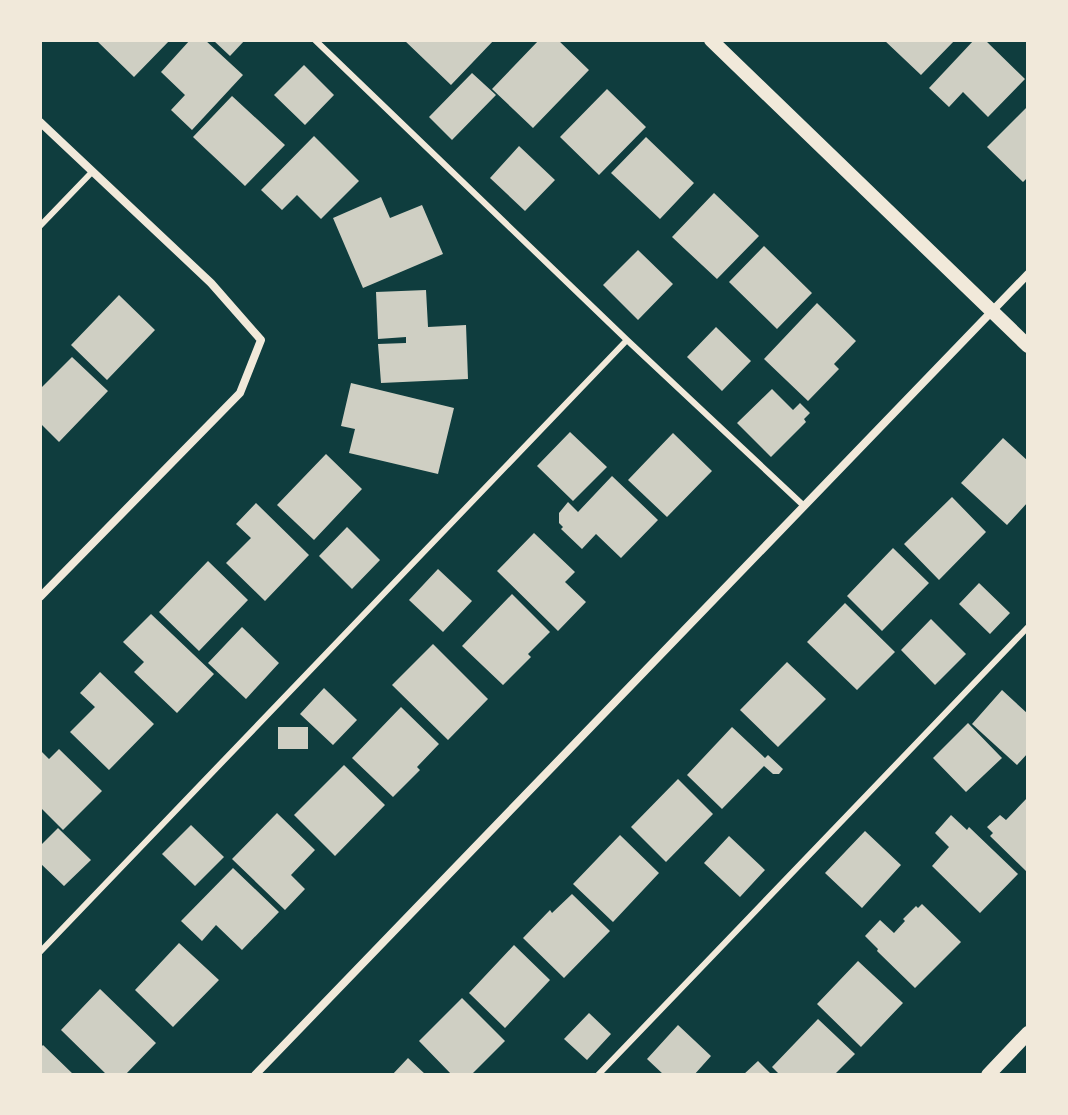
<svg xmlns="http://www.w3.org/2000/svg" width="1068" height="1115" font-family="'Alegreya Sans',sans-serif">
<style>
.building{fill:#cfcfc3}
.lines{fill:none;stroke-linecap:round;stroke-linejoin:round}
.service{stroke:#f1e9da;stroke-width:6}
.minor{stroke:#f1e9da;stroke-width:8}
.tertiary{stroke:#f1e9da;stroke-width:14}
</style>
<rect width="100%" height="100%" fill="#0f3d3e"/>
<path class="building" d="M96,40H170L134,77Z
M190,40H205L243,75L192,130L171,110L185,95L161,72Z
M213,40H245L230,56Z
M404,40H494L451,85Z
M539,40H558L589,70L533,128L492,89Z
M884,40H955L921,75Z
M974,40H985L1025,79L988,117L963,92L949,107L929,88Z
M304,65L334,95L305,125L274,95Z
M472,73L496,95L452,140L429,117Z
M607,89L646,127L599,175L560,137Z
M232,96L285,145L245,186L193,137Z
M1028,106V177L1023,182L987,147Z
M314,136L359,181L321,219L297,195L282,210L261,190Z
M646,137L694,183L660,219L611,173Z
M519,146L555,180L525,211L490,178Z
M714,193L759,236L717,279L672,237Z
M381,197L390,218L422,205L443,254L363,288L333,218Z
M764,246L812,293L777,329L729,282Z
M638,250L673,284L638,320L603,285Z
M426,290L428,327L466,325L468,379L381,383L378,344L406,343V337L378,339L376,292Z
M119,295L155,330L107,380L71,345Z
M817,303L856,341L834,364L839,369L808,401L764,359Z
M716,327L751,361L722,391L687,357Z
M72,357L108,391L59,442L40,423V389Z
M351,383L454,408L438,474L349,453L355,429L341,426Z
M772,389L793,410L800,403L810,413L804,419L806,422L771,457L737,423Z
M570,432L607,467L573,501L537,466Z
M673,433L712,471L667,517L628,480Z
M1003,438L1028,461V502L1007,525L961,483Z
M326,454L362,489L314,540L277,505Z
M612,476L658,520L621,558L596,534L582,549L561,529L563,527L559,523V513L568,502L578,512Z
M952,497L986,532L939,580L904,544Z
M256,503L309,555L265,601L226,563L251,538L236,524Z
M347,527L380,560L352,589L319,556Z
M534,533L575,572L565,582L586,602L558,631L497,571Z
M893,548L929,583L882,631L847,596Z
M208,561L248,600L199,651L159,612Z
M438,569L472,601L443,632L409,600Z
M979,583L1010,613L990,634L959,604Z
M512,594L550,632L528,654L531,657L503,685L462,646Z
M845,603L895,652L857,690L807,642Z
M151,614L214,674L177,713L134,672L144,662L123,642Z
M931,619L966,654L935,685L901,650Z
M242,627L279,663L246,699L208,663Z
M433,644L488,699L448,740L392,685Z
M787,662L826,699L778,747L740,710Z
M100,672L154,724L109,770L70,732L95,707L80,693Z
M324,688L357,720L333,745L300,714Z
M1002,690L1028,714V753L1017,765L972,724Z
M401,707L439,744L417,767L420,770L393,797L352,758Z
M968,723L1002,758L966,792L933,758Z
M278,727H308V749H278Z
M732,727L765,758L768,755L783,769L779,774H773L764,766L722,809L687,775Z
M59,749L102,791L63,830L40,807V750L49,759Z
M344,765L385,805L335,856L294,815Z
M678,779L713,814L666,862L631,827Z
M1028,797V869L1026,871L990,836L993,833L987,827L1000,815L1006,820Z
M277,813L315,850L291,875L305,889L285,910L232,859Z
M951,815L967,830L969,827L1018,874L980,913L932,866L949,847L935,833Z
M191,825L224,857L195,886L162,854Z
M58,828L91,860L64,886L40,863V846Z
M865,831L901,865L862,908L825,873Z
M620,835L659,873L613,922L573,884Z
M729,836L765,870L740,897L704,863Z
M233,868L279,912L242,950L216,925L202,941L181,921Z
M572,894L610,931L564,978L523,938L550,910L552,913Z
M922,904L961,942L915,988L877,951L878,949L865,936L880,920L894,933L905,921L903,919L916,906L918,908Z
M179,943L219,980L173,1027L135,990Z
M514,945L550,980L505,1028L469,993Z
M858,961L903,1003L861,1047L817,1004Z
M100,989L156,1043L125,1075H107L61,1030Z
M462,998L505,1041L471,1075H452L419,1041Z
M589,1013L611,1034L587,1060L564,1039Z
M818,1019L855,1054L834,1075H780L772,1067Z
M678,1025L711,1056L694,1075H664L647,1059Z
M43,1045L74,1075H40V1048Z
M408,1058L426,1075H392Z
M758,1061L772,1075H743Z"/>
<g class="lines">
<path class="service" d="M315,40L627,340L804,506
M40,226L92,172
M40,952L627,340
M598,1075L1028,627"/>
<path class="minor" d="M40,122L211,283L261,340L240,393L40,597
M255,1075L1028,274"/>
<path class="tertiary" d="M711,40L1028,346
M988,1075L1028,1033"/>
</g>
<rect width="1068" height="1115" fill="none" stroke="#f1e9da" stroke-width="84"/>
</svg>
